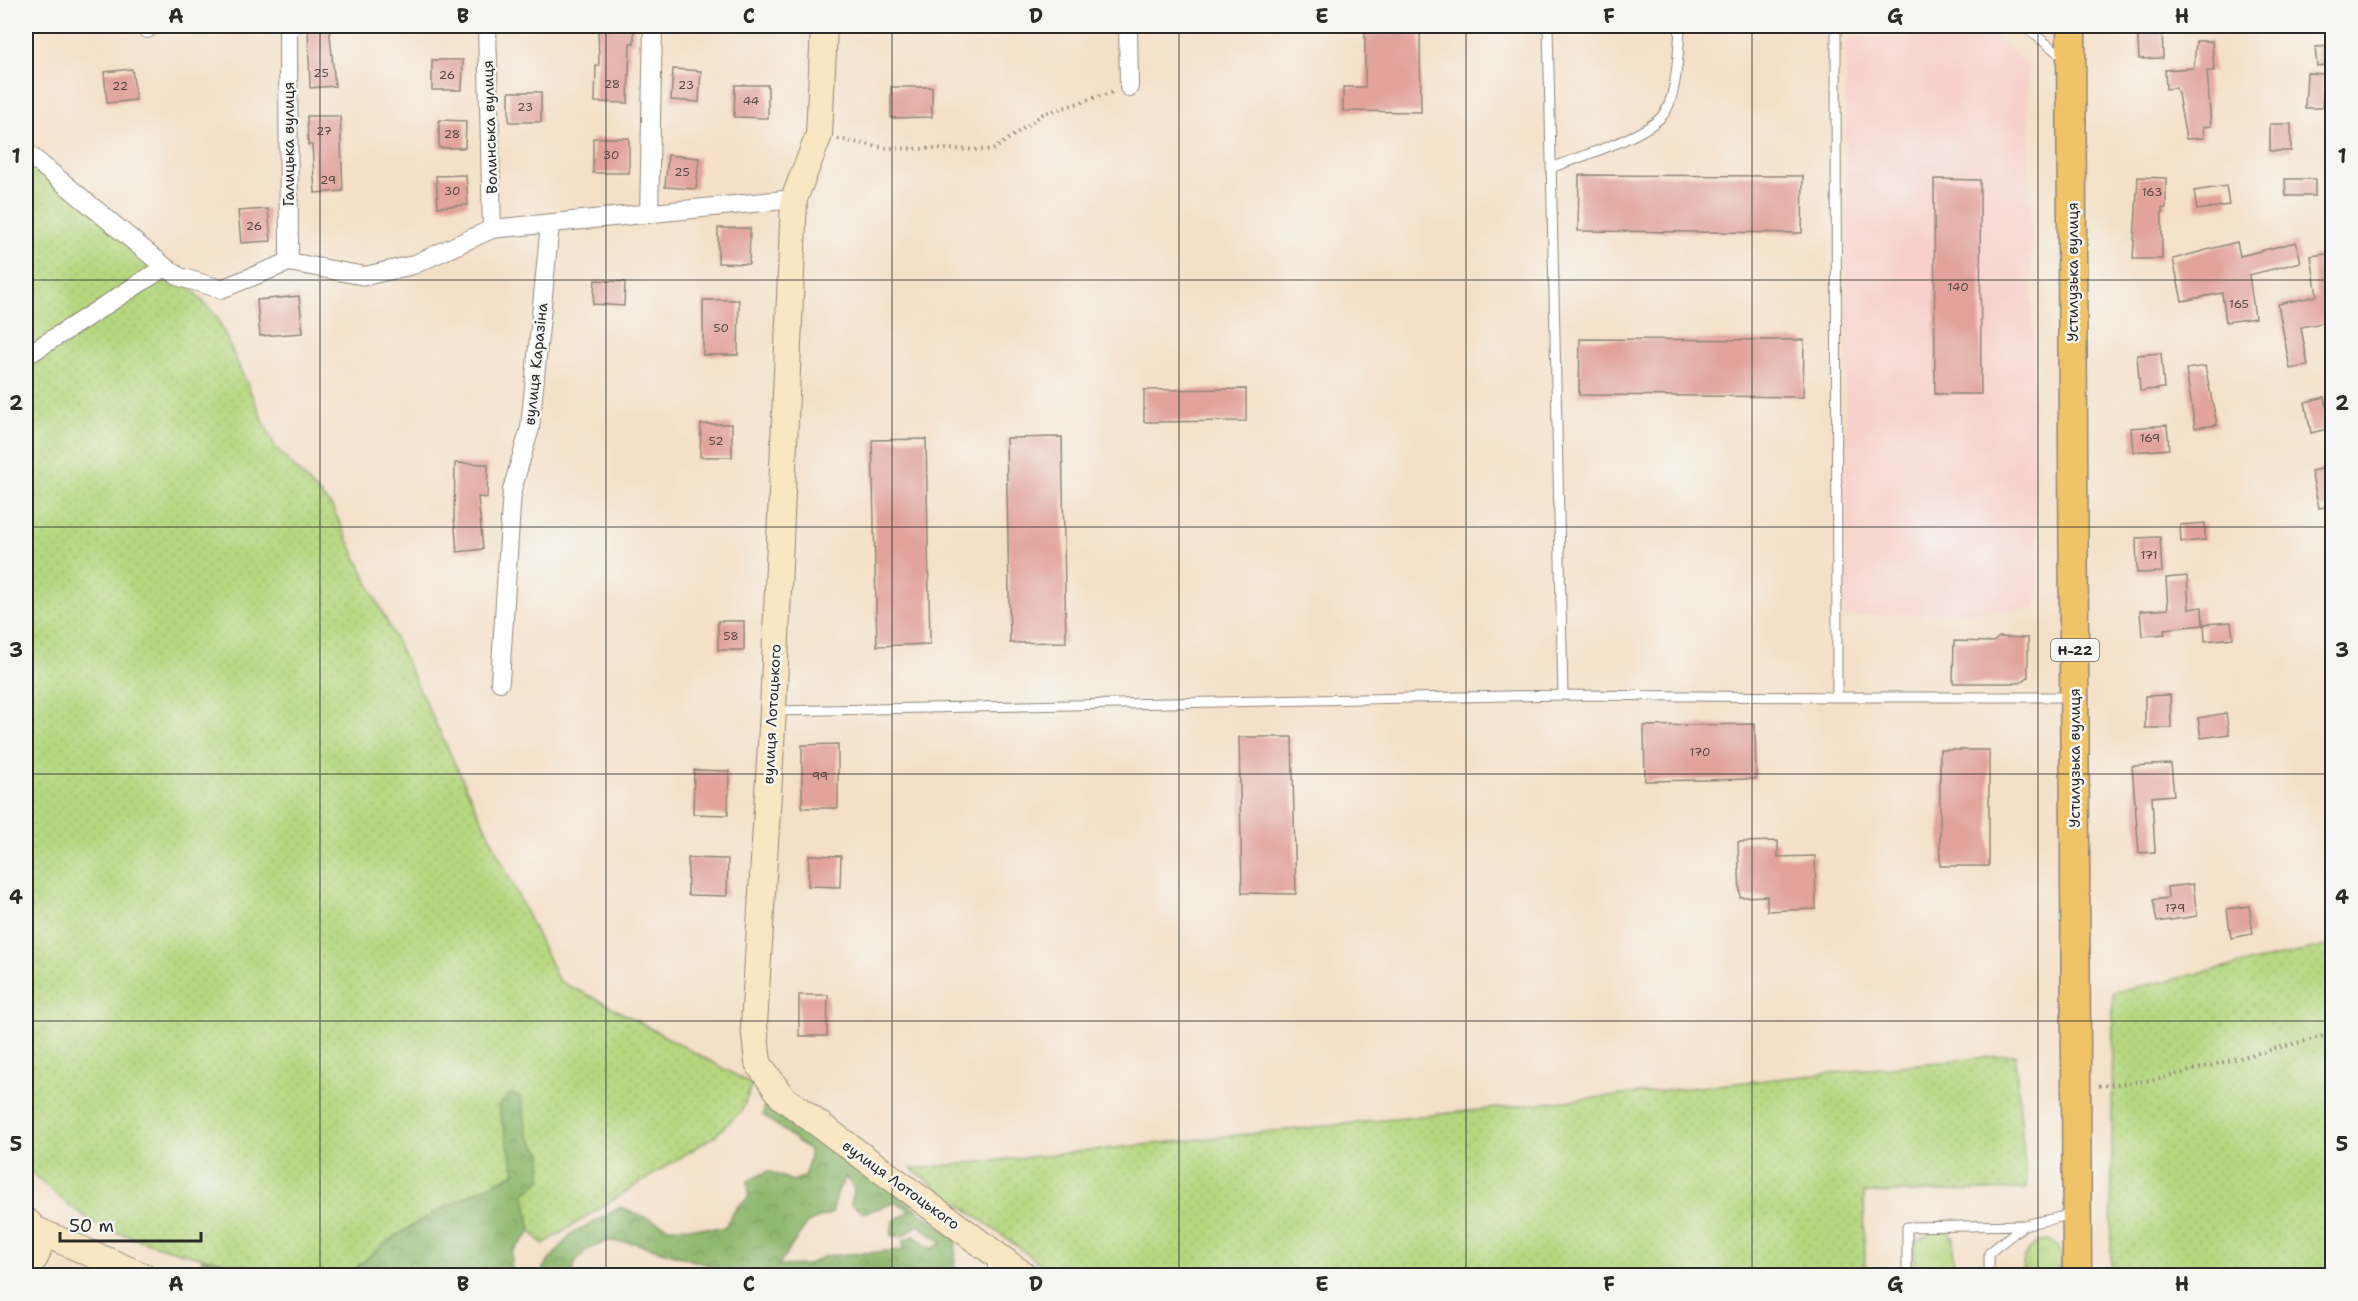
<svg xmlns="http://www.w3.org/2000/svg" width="2358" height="1301" font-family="'Shantell Sans',sans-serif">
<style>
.built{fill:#f7d0ca}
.grass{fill:url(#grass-tufts);stroke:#708155;stroke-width:1.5}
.forest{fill:url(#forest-crowns);stroke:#5e724c;stroke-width:1.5;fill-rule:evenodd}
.garden{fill:url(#garden-dots);stroke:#708155;stroke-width:1.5}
.building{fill:#e1a39b}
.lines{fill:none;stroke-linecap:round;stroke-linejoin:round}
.lane-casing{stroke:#90867a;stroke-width:11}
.street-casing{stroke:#90867a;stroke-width:20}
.secondary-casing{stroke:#90867a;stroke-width:28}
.primary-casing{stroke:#90867a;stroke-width:31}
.path{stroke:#90867a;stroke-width:4;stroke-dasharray:1.5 4.5;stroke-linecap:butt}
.lane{stroke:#fff;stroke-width:9}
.street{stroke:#fff;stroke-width:18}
.secondary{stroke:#f9e7c3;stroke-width:26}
.primary{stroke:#f1c369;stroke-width:28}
.grid{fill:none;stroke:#2b2b2b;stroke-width:1.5;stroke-opacity:0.55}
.labels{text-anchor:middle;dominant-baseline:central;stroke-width:5;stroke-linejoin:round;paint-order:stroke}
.number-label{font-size:12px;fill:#584947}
.shield{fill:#f6f6f2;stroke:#686867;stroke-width:1.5}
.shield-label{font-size:14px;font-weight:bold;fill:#2b2b2b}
.street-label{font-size:15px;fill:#2b2b2b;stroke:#f6f6f2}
.neatline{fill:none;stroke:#2b2b2b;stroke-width:2}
.grid-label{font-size:20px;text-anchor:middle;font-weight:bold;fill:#2b2b2b}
</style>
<defs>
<pattern id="grass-tufts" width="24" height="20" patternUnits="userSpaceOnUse" patternTransform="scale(1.5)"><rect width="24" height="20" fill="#b6d77f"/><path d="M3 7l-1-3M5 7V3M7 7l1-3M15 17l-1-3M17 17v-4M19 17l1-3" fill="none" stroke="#9db96e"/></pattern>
<pattern id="forest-crowns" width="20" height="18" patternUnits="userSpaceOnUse" patternTransform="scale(1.5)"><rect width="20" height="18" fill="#90b86e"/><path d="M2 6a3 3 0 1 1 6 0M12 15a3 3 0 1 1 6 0" fill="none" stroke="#76965b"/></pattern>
<pattern id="garden-dots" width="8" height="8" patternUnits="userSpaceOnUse" patternTransform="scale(1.5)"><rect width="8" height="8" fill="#b6d77f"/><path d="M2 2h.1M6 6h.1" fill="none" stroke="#9db96e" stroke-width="1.8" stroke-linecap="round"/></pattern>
</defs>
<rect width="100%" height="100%" fill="#f6f6f2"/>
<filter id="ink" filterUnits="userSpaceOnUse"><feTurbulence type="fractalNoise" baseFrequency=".0167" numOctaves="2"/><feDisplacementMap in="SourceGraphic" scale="12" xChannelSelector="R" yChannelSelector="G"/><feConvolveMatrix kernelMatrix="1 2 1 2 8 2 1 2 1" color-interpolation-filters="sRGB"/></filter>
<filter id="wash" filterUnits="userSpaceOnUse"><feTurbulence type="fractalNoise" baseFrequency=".008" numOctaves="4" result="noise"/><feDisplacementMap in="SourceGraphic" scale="24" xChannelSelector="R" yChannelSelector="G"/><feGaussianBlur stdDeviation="1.35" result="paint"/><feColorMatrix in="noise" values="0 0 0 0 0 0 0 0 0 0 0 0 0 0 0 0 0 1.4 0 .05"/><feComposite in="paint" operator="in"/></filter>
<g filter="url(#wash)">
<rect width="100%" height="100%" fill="#f4e0c8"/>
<path class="built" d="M1994,35L2028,66L2038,609L1845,617L1846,38Z"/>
<path class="grass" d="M1935,1230L1948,1231L1953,1237L1954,1275H1913L1915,1243Z
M2046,1240C2063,1244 2062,1261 2062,1275H2022C2022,1258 2027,1244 2046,1240Z"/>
<path class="forest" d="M512,1092L521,1098L528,1135L542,1153L541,1180L525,1193L531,1232L512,1252L511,1275L198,1276L202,1259L326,1273L352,1272C396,1227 459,1200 515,1173L498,1105Z
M765,1104L784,1109L956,1239L954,1275H741L635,1243L607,1241L585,1251L574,1265V1275H543V1268L571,1234L621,1207L668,1227L724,1228L737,1207L749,1197L748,1181L768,1171L792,1181L804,1177L810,1157L809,1150L763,1115ZM846,1177L854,1189L851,1204L864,1213L897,1202L911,1211L893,1221L891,1236H903L918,1225L942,1243L931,1249L914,1236L903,1241V1250L825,1256L808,1265L778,1266L807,1223L832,1213L838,1190Z"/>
<path class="garden" d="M26,152L180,277L217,317L275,447L332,507L559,981L606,1004L752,1084L742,1110L716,1135L543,1244L531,1232L525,1193L541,1180L542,1153L528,1135L521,1098L512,1093L498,1106L515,1173C459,1200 396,1227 352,1272C284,1276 194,1260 131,1237C120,1233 106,1231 96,1224C71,1208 47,1187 26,1166Z
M2332,945V1275H2111L2113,992Z
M2015,1054L2027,1189L1864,1193L1865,1275H1056L912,1169Z"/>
<g id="blocks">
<path class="building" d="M308,26H329L335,86L310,88Z
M598,26H634V43H630L628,103L595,102L596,66H599Z
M1365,26H1420L1421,112L1343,111V87H1365Z
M2137,26H2162L2163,58L2139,59Z
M2196,41H2212L2214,71H2207L2211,126L2203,127L2204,138L2186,139L2178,94L2176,88L2166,89L2165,70L2194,68Z
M2332,46V64L2317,66L2315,47Z
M432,60H463L462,90H432Z
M132,69L136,100L107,103L104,72Z
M673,69L701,71L699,102L671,100Z
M2307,73L2324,74L2322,108H2305Z
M735,85H768V118L734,117Z
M891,87H932V117L891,118Z
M509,92H541V122H509Z
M307,116H340L343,191L315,193L312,145H308Z
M439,120L466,121L465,148H439Z
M2270,124H2291V151H2270Z
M593,138H629V173H593Z
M668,155L699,158L696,189L665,187Z
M466,175L468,205L438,207L436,176Z
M1579,175L1803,176L1802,233L1578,231Z
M2138,177L2166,178V208H2162V259H2133Z
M1934,179L1980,180L1981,394H1935Z
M2285,179H2315V196H2286Z
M2226,186L2229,205L2197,210L2194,191Z
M268,209L271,241L241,243L238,211Z
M718,228H750L749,264L718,263Z
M2237,242L2240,256L2296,242L2301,262L2249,275L2255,318L2226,322L2222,293L2182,301L2173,259Z
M2332,253V321L2301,327L2308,366L2290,369L2278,304L2317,296L2311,256Z
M595,280L625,282L624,306L593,304Z
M299,296L303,333L260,336L257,300Z
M703,300H739L738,355H703Z
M1580,339L1804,340L1803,397L1579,395Z
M2161,353L2164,388L2140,391L2137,355Z
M2205,366L2217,425L2195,428L2186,369Z
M1246,389V421L1144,422V390Z
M2325,397L2331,428L2311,433L2305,402Z
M701,424H732V457H700Z
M2167,425L2169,449L2133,452L2131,428Z
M1062,437L1066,642L1010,643L1006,438Z
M926,439L930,644L877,646L872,440Z
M455,463L488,464L487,498L478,497L483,549L457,552L454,517Z
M2332,467V506L2319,508L2311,471Z
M2205,523V540L2181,542L2180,525Z
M2160,537L2162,572L2137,573L2136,538Z
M2187,576L2189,609L2202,607L2203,625L2164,629L2165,634L2142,636L2140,611L2168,609L2166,578Z
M718,621H744V650H718Z
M2231,622L2233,638L2205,641L2204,624Z
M1999,637L2028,638V677L2020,683H1953L1954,641L1993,642Z
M2170,695L2171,728H2145V696Z
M2226,713L2229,734L2201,738L2198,718Z
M1755,724L1756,779L1645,781L1644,726Z
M1239,737H1292L1296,894L1242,893Z
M838,744V808H802V745Z
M1940,750H1989V866H1940Z
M2171,764L2174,795L2152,797L2155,852L2139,853L2132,766Z
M694,770L729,771L728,815L693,814Z
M1778,841V857L1815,856L1816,909L1767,911V896L1740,897L1738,842Z
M809,855L841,856L840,887L808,886Z
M688,858L728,859L727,896L688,895Z
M2193,884L2197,916L2157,922L2153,900L2168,898L2167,887Z
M2249,906L2253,934L2231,938L2227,909Z
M799,995H828L827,1036H799Z"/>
</g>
</g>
<g filter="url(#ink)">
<use href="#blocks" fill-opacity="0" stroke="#90867a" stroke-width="1.5"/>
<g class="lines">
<g class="lane-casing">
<path id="lane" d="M1548,26L1563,695
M1836,26L1837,697H2072
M2024,26L2065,58
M1551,168C1579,157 1645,137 1663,115C1677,99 1679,47 1680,26
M775,711L1563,695L1837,697
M992,1257L993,1276
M1907,1276V1227L2024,1225
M1989,1276V1253L2024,1225L2074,1214"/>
</g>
<g class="street-casing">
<path id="street" d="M147,26V29
M288,26L289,262
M487,26L492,229
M1128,26L1129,87
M26,152L165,267L180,277L221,289L289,262L365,276L413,265L492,229L794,199
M649,214L653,26
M26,356L165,267
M500,682L512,490L530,428L550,224"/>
</g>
<g class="secondary-casing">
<path id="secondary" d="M824,26L819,135L794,199L773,711L754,1025L758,1063L782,1097L1025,1276
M26,1221C42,1233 43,1255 26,1267
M34,1229L143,1276"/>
</g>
<g class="primary-casing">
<path id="primary" d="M2071,26L2077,1276"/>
</g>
<path class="path" d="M838,139L886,148L993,150L1043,114L1114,92
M2099,1086L2154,1080L2332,1034"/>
<use href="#lane" class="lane"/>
<use href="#street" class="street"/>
<use href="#secondary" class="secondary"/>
<use href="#primary" class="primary"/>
</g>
</g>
<path class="grid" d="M320,26V1276M606,26V1276M892,26V1276M1179,26V1276M1466,26V1276M1752,26V1276M2038,26V1276M26,280H2332M26,527H2332M26,774H2332M26,1021H2332"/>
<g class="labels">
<g class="number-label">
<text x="321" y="73">25</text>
<text x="447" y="75">26</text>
<text x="612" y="84">28</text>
<text x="686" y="85">23</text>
<text x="120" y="86">22</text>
<text x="751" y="101">44</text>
<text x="525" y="107">23</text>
<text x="324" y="131">27</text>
<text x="452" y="134">28</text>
<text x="611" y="155">30</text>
<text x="682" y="172">25</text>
<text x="328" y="180">29</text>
<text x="452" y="191">30</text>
<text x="2152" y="192">163</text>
<text x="254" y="226">26</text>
<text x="1958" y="287">140</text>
<text x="2239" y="304">165</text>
<text x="721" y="328">50</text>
<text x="2150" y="438">169</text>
<text x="716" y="441">52</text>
<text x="2149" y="555">171</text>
<text x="731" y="636">58</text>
<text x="1700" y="752">170</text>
<text x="820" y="776">99</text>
<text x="2175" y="908">179</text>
</g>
<rect class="shield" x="2051" y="639" width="48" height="22" rx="4.5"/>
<g class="shield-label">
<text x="2075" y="650">Н-22</text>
</g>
<g class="street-label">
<text transform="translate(490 127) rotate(-92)">Волинська вулиця</text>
<text transform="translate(289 144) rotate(-90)">Галицька вулиця</text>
<text transform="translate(2073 272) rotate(-90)">Устилузька вулиця</text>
<text transform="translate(536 364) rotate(-84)">вулиця Каразіна</text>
<text transform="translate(772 714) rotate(-87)">вулиця Лотоцького</text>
<text transform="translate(2075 758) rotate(-90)">Устилузька вулиця</text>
<text transform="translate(901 1185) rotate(36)">вулиця Лотоцького</text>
</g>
</g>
<rect width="2358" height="1301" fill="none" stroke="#f6f6f2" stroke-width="66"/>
<path d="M60 1232v9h141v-9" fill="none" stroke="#2b2b2b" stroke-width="3"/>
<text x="69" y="1232" font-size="18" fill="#2b2b2b" stroke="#f6f6f2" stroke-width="4.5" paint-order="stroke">50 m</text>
<rect x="33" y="33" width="2292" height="1235" class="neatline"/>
<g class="grid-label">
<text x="176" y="23">A</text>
<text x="463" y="23">B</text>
<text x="749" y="23">C</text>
<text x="1036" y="23">D</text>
<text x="1322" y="23">E</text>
<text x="1609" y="23">F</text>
<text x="1895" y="23">G</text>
<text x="2182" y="23">H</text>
<text x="16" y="163">1</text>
<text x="2342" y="163">1</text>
<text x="16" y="410">2</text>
<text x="2342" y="410">2</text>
<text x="16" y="657">3</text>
<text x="2342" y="657">3</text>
<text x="16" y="904">4</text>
<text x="2342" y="904">4</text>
<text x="16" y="1151">5</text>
<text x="2342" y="1151">5</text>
<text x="176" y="1291">A</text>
<text x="463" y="1291">B</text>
<text x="749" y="1291">C</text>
<text x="1036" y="1291">D</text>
<text x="1322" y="1291">E</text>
<text x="1609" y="1291">F</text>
<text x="1895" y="1291">G</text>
<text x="2182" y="1291">H</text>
</g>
</svg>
